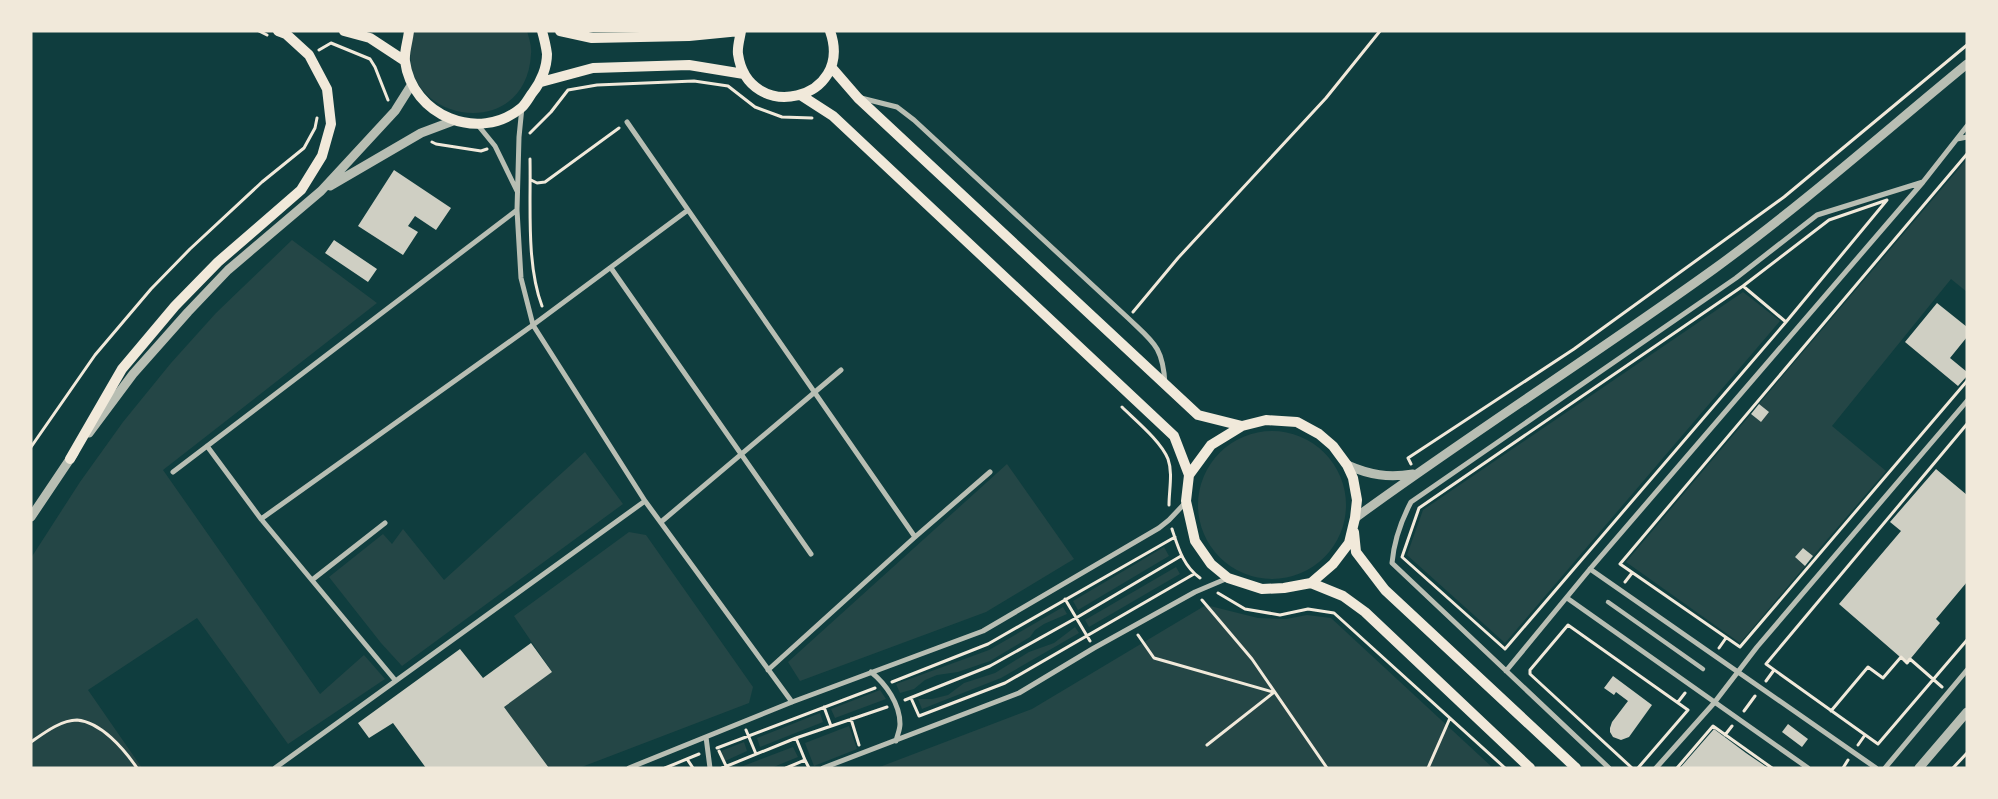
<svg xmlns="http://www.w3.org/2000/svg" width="1998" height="799" font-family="'Roboto Serif',serif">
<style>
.green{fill:#244646}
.building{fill:#cfcfc3}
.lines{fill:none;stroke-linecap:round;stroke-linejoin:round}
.path{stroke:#f1e9da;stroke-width:3}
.pedestrian{stroke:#b8beb3;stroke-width:4.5}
.minor{stroke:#b8beb3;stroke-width:5}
.tertiary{stroke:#b8beb3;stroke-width:9}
.secondary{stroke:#f1e9da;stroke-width:10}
</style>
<rect width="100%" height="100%" fill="#0f3d3e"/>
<path class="green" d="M415,31H527C529,38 532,47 531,54C526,150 383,119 415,31Z
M1967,159V292L1951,279L1832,426L1886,471L1813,556L1803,548L1795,557L1805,566L1740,643L1626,562L1751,414L1761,422L1759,404Z
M292,240L377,303L163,470L320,694L364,655L385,679L288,744L197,618L88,690L142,768H31V558L80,482L123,422L171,363L216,313Z
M1743,292L1780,321L1505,643L1407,555L1423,510Z
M1198 505a74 74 0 1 1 148 0a74 74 0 1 1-148 0Z
M585,452L623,504L402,666L381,643L329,577L383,534L392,544L403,529L444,580Z
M1007,464L1074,559L986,612L800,681L788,662Z
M629,532L646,535L753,687L749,703L579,768H549L504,707L552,672L514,616Z
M1164,547L1169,556L1078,610L1073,601Z
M1176,567L1180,574L1089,627L1085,620Z
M1206,605L1258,618L1286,619L1307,615L1331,618L1493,768H877L1032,709Z
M1063,607L1067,614L1044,624L1035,630L1030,637L990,661L958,672L937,675L925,680L914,689L900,693L896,684L989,650Z
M1075,627L1079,633L1001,678L922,709L918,699H932L948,695L964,683L995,673L1029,652L1054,643Z
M880,690L886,699L835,718L831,709Z
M820,713L823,722L760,747L757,738Z
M849,726L857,749L814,766L805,743Z
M744,742L747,751L725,761L721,751Z
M793,747L798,757L771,768H738Z"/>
<path class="building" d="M394,170L451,208L436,230L415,216L408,226L418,232L403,255L358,226Z
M334,240L377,269L368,282L325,253Z
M1937,303L1967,327V337L1950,358L1967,372V376L1958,386L1905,342Z
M1759,404L1769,412L1761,422L1751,414Z
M1936,469L1967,495V582L1936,619L1940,623L1907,663L1839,604L1901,531L1890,522Z
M1803,548L1813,556L1805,566L1795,557Z
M531,643L552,672L504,707L549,768H426L393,723L369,738L358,723L460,649L483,678Z
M1613,676L1652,705L1629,737L1621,740L1613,737L1610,732V728L1612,722L1628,701L1616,692L1614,695L1604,688Z
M1788,724L1808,739L1802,747L1782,732Z
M1714,729L1746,753L1768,768H1680Z"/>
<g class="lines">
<path class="path" d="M259,31L267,35
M319,50L331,43L370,59L375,67L388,100
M530,133L551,112L568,90L597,85L694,81L728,86L755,107L782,117L812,118
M432,142L436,144L481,151L487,149
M1967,154L1620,564L1740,647L1967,381
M530,159C531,204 526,264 542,306
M531,180L537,183L545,182L619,128
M1887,200L1786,322L1505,649L1402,557L1419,508L1743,286L1829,220Z
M1743,286L1786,322
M1133,312L1178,258L1326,98L1380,31
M1122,407C1135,420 1161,441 1168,459C1173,473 1169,490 1169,505
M1967,424L1766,664L1878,744L1967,640
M31,447L95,355L151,289L190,249L262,182L304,148L315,128L317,118
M1411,464L1408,458L1574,349L1784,197L1967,45
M1172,529C1178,547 1183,566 1200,578
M1625,582L1632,573
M1218,593L1245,609L1280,615L1308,609L1334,613L1505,768
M1065,599L1090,641
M1202,600L1252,659L1327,768
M1138,635L1154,658L1273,692
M1719,648L1726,638
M1766,681L1774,670
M892,682L988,644L1175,537
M911,698L919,716L1005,683L1194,574
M905,700L990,666L1076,618L1181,556
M1678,702L1685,693
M824,707L831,726
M1744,711L1755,696
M1831,711L1868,667L1883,678L1901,657L1907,663L1910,659L1942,687
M851,719L859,745
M746,730L756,754
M1725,735L1732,726
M31,742C44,733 61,720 77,720C101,722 124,749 137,768
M1207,745L1273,693
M1858,745L1865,735
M717,748L875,688
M719,751L727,768
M687,759L693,768
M805,760L809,768
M665,768L699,754
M722,768L796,738L887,707
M786,768L805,760L796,738
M1428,768L1450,718
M1632,768L1530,674V670L1568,625L1688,710L1638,768
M1677,768L1713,726L1772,768
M1843,768L1848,760
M1953,768L1967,753"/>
<path class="pedestrian" d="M1608,602L1703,669"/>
<path class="minor" d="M861,98L897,107L914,120L1128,318C1153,342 1163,346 1165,384
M522,107L519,137L517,210L521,278L533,325L645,501L792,702
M627,122L915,537
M477,124L495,146L517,191
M1957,139L1967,137
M611,268L811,554
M207,446L261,519L395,680
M173,472L517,210
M261,519L533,325L688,210
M661,522L841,370
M1590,569L1876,768
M312,580L385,523
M1567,598L1808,768
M768,670L915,537L990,472
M1506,671L1590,569L1923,182L1967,126
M871,672C886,684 900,704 900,724C900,730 897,736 896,741
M706,737L710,768
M275,768L645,501
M629,768L792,702L983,631L1159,528L1169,520L1186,502
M823,768L1019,693L1094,648L1195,592L1228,578
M1609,768L1392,563C1394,541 1401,521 1411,502L1736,278L1817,215L1923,182
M1656,768L1714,703L1757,647L1967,401
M1885,768L1967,670"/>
<path class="tertiary" d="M330,186L421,133L453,121
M89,433L133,374L188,312L228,270L321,191L395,111L412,84
M1347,465C1370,475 1388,478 1413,474
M31,517L74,453
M1355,518C1473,432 1596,354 1714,269C1802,205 1883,133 1967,64
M1919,768L1967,712"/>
<path class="secondary" d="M344,31L370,38L405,61
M409,31C408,41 404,52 405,61C412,116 479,143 521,108C526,104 529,97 533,92C541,82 547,67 547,54C546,46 544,38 542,31
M560,31L592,38L689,36L740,31
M741,31C740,38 737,47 738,54C748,125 855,101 830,31
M832,68L858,98L1198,415L1242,426
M541,82L593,68L689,65L744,74
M802,96L833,116L1174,436L1189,475
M1266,420L1297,422L1319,434L1333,446L1347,465L1353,478L1357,500L1355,518L1349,543L1333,564L1311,583L1284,588L1262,589L1228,578L1211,564L1195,541L1186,501L1189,475L1211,445L1242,426Z
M70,459L122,369L175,306L218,262L301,190L322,156L331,124L327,89L309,55L286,34L278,31
M1354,532L1356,552L1385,590L1576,768
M1311,583L1343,596L1365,612L1530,768"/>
</g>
<rect width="1998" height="799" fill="none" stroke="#f1e9da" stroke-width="65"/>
</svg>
